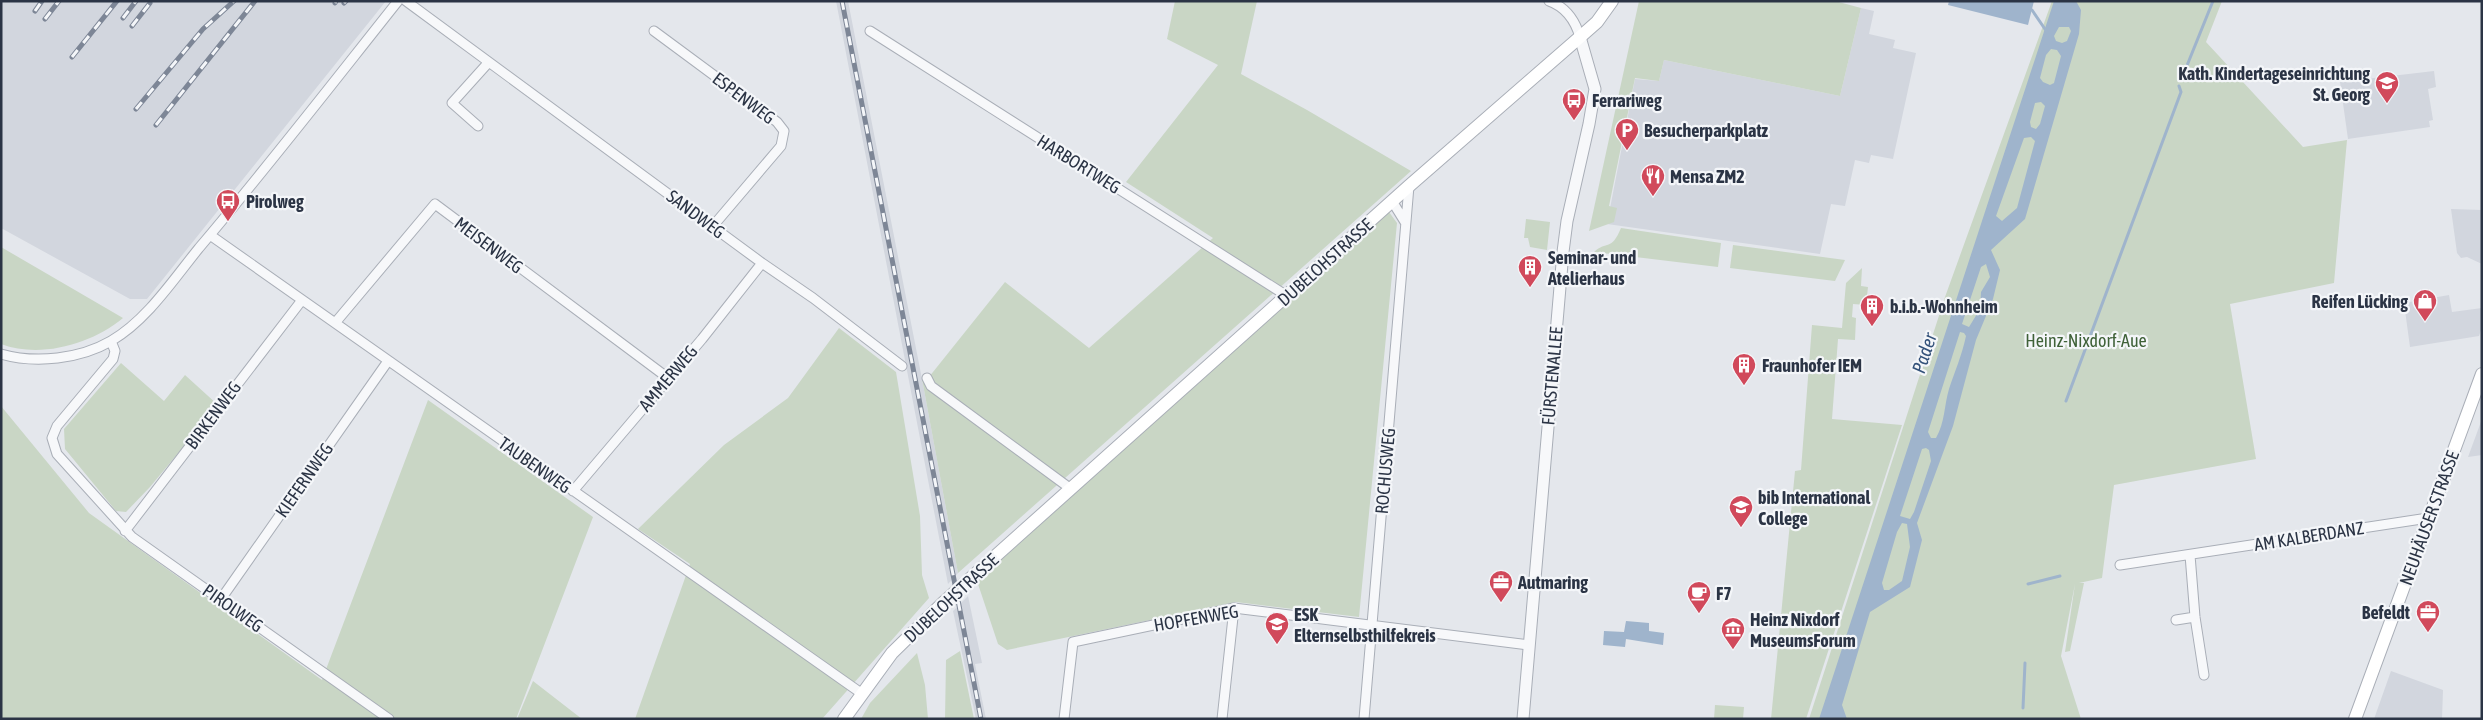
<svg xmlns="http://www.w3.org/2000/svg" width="2483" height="720" font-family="'Asap Condensed',sans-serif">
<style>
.built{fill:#d2d6de}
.green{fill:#c9d6c5}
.water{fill:#9fb4cc;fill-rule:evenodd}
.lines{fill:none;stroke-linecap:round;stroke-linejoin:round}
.stream{stroke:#9fb4cc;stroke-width:3}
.minor-casing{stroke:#a9aeb7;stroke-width:11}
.tertiary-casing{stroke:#a9aeb7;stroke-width:13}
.secondary-casing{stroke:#a9aeb7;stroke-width:14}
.minor{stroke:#f7f8fa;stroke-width:9}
.tertiary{stroke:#f7f8fa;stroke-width:11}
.secondary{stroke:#fff;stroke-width:12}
.rail-casing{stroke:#7d8696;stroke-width:5}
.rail{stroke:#f4f6f9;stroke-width:3;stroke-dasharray:9;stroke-linecap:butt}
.labels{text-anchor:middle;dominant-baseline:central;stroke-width:4.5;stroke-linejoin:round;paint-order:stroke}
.poi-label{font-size:18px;font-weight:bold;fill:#2b3445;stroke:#f4f6f9;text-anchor:start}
.street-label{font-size:18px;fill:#2b3445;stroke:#f4f6f9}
.park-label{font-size:18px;fill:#3f6138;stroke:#f4f6f9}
.water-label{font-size:19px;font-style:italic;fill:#34527a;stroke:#f4f6f9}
</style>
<rect width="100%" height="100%" fill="#e4e7ec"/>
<path class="built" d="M1,1H386L147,299H130L1,228Z
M836,1H848L922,379L958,573L948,584Z
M1861,8L1874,11L1869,34L1895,40L1893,48L1916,53L1893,159L1871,155L1869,163L1855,160L1845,206L1831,204L1820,254L1607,224L1635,79L1659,81L1664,60L1840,96Z
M2434,71L2436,87L2428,89L2433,120L2429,121L2430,127L2348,139L2340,82Z
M2451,209L2482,210V264L2467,257L2461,258L2457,253Z
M2449,295L2452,312L2482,308V327L2479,336L2410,347L2404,303Z
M2482,419V455L2468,457Z
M968,596L982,663L975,664L986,719H976L953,611Z
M2391,671L2443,690L2442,719H2374Z"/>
<path class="green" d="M1175,1H1257L1241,74L1307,110L1411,171L958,573L922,379L929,377L1005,282L1089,348L1213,238L1126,182L1218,65L1167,39Z
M1639,1H1835L1861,8L1840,96L1664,60L1659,81L1635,78L1609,206L1617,208L1614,222L1589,231Z
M2052,1H2222L2206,42L2303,147L2347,140L2334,283L2230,304L2256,459L2114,485L2102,578L2079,583H2084L2070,651L2065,652L2075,584L2061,656L2081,719H1809L1945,297Z
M1389,212L1397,223L1359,617L1236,602L1007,650L998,644L977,581Z
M1526,219L1550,222L1547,250L1530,247L1528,238H1524Z
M1621,228L1721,243L1718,267L1594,252C1607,240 1611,252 1621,228Z
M1733,245L1845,260L1835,281L1730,268Z
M1,247L123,318C92,344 40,359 1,344Z
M1862,268L1861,286L1868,287L1866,305L1853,304L1852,317L1856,318L1855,340L1838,339L1832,419L1902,425L1806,719H1771L1795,471L1801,470L1812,325L1842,328L1846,283Z
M839,328L896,372L920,516L922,575L929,598L822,719H635L690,564L638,529L724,445L788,398Z
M121,363L164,401L185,375L218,405L150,487L126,512L116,511L65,449L64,429Z
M428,400L593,517L516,719H1V406L89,513L322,680Z
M960,651L974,719H945L946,660Z
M917,653L925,685L928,719H861L870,703Z
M533,681L582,719H517Z
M1715,705L1744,707L1743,719H1714Z"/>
<path class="water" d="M1949,1H2034L2028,25L1948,5Z
M2054,1H2076L2081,10L2079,34L2025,219L1991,250L2000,270L1993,299L1976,340L1953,426L1917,523L1922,540L1910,587L1870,612L1842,705L1847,719H1819ZM2059,27H2069L2071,31L2067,41L2062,43L2056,41L2054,36ZM2051,49L2057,50L2061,56L2054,83L2050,85L2043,82L2040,78L2046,55ZM2041,102L2045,106L2040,124L2036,129L2031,127L2030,122L2035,103ZM2031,137L2035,141L2017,208L2002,221L1996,216L2024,138ZM1986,264L1990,277L1981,292L1980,309L1969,327L1962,324L1981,267ZM1960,332L1964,333L1966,336C1962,355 1955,371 1949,389C1944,406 1945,422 1936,438H1931L1928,432ZM1926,448L1929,450L1931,461L1914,512L1910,519L1900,516L1922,449ZM1902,523L1907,524L1910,547L1902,581L1889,590H1884L1882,583L1897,532Z
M1626,621L1649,623V631L1664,633L1663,645L1626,639L1625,647L1603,645L1604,631L1624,632Z"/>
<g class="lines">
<path class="stream" d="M2032,10L2047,32
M2190,74L2186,68L2213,1
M2066,401L2181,92L2179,86
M2028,584L2060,576
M2023,708L2025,663"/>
<g class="minor-casing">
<path id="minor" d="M406,1L762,263L813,298L902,366
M1549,1C1566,7 1575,20 1580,37
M654,31L777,122L784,131L781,146L713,226
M870,31L1287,296
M478,126L452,103L488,63
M1392,201L1405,222
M210,235L861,693
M335,323L435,204L668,378
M111,341L115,351L113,359L57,426L52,438L57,454L132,537L389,719
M1,354C36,364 80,359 111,341C147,320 173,280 199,248C267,168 332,84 398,1
M927,378L931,386L1071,489
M573,491L702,339L762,263
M125,531L302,300
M2190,555L2195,617L2204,675
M2120,565L2428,518
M221,599L388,361
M2176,620L2195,617
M1064,719L1073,642L1234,608L1529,645
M1222,719L1234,608
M1364,719L1409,186"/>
</g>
<g class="tertiary-casing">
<path id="tertiary" d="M1523,719L1563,252L1567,221L1589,124L1595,89L1580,37"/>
</g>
<g class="secondary-casing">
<path id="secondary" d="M844,719L892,653L943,603L1409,186L1580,37L1597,22L1612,1
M2355,719L2482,374"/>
</g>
<use href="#minor" class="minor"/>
<use href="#tertiary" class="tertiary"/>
<use href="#secondary" class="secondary"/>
<g class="rail-casing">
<path id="rail" d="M842,1L981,719
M335,3L336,1
M344,3L346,1
M35,11L42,1
M123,18L136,1
M45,19L59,1
M132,26L150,3
M72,57L117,1
M136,109L203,29L234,1
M156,125L255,1"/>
</g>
<use href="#rail" class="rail"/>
</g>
<defs>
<g id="school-pin" transform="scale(1.25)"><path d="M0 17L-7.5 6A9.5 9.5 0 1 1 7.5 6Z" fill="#d1495b" stroke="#f4f6f9"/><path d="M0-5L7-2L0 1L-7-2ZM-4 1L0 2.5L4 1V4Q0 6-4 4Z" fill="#fff"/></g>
<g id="bus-pin" transform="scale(1.25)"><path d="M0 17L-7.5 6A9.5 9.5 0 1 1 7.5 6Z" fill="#d1495b" stroke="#f4f6f9"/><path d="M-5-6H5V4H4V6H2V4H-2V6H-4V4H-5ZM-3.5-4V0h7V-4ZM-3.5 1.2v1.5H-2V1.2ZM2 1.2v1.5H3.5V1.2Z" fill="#fff"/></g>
<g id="parking-pin" transform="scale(1.25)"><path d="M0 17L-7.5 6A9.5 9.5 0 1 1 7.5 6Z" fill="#d1495b" stroke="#f4f6f9"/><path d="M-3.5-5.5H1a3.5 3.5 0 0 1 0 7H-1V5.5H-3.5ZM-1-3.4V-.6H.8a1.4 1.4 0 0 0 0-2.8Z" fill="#fff"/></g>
<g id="restaurant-pin" transform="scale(1.25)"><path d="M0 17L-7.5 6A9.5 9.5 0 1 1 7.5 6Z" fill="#d1495b" stroke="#f4f6f9"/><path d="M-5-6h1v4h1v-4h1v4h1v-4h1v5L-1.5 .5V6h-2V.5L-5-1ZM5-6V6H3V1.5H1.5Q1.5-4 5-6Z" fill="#fff"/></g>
<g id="building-pin" transform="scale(1.25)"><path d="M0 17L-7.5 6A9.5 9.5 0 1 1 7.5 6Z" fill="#d1495b" stroke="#f4f6f9"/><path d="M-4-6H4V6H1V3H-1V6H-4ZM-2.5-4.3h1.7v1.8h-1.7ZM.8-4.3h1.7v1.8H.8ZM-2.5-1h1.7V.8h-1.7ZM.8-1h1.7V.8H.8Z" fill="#fff"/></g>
<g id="shop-pin" transform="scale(1.25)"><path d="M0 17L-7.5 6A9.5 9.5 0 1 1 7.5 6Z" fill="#d1495b" stroke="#f4f6f9"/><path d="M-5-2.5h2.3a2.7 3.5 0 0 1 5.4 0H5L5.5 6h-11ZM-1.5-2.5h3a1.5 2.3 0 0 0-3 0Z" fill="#fff"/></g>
<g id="university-pin" transform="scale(1.25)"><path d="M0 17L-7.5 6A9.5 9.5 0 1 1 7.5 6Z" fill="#d1495b" stroke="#f4f6f9"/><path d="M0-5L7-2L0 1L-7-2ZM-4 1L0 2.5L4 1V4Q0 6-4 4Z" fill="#fff"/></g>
<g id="office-pin" transform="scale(1.25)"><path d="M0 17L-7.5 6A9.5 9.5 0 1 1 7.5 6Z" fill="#d1495b" stroke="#f4f6f9"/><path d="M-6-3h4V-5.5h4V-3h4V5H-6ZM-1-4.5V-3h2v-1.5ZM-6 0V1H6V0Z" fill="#fff"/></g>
<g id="cafe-pin" transform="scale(1.25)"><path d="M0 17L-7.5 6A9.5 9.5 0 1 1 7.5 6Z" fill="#d1495b" stroke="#f4f6f9"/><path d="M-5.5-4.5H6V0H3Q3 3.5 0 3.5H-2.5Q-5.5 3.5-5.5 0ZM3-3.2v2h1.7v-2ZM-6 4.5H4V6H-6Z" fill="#fff"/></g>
<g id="museum-pin" transform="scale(1.25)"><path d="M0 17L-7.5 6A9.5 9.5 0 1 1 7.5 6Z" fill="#d1495b" stroke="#f4f6f9"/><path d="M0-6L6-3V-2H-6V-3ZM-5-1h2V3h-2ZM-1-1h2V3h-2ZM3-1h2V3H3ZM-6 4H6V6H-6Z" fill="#fff"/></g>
</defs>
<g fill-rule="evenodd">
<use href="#school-pin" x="2387" y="83"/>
<use href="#bus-pin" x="1574" y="100"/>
<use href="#parking-pin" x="1627" y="130"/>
<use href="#restaurant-pin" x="1653" y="176"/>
<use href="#bus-pin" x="228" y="201"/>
<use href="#building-pin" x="1530" y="267"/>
<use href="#shop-pin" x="2425" y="301"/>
<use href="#building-pin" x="1872" y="306"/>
<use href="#building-pin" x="1744" y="365"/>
<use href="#university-pin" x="1741" y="507"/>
<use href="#office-pin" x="1501" y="582"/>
<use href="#cafe-pin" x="1699" y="593"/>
<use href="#office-pin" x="2428" y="612"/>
<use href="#school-pin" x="1277" y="624"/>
<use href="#museum-pin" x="1733" y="629"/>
</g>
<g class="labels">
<g class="poi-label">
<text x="2370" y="73" text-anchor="end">Kath. Kindertageseinrichtung<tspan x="2370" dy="21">St. Georg</tspan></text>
<text x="1592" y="100">Ferrariweg</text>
<text x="1644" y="130">Besucherparkplatz</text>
<text x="1670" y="176">Mensa ZM2</text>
<text x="246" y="201">Pirolweg</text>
<text x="1548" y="257">Seminar- und<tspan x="1548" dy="21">Atelierhaus</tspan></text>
<text x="2408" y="301" text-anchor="end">Reifen Lücking</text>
<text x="1890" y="306">b.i.b.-Wohnheim</text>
<text x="1762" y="365">Fraunhofer IEM</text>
<text x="1758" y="497">bib International<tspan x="1758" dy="21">College</tspan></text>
<text x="1518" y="582">Autmaring</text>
<text x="1716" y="593">F7</text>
<text x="2410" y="612" text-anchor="end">Befeldt</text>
<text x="1294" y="614">ESK<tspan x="1294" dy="21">Elternselbsthilfekreis</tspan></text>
<text x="1750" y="619">Heinz Nixdorf<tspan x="1750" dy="21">MuseumsForum</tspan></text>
</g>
<g class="street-label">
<text transform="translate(744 98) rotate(37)">ESPENWEG</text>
<text transform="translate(1079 164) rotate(32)">HARBORTWEG</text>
<text transform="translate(696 214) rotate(37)">SANDWEG</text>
<text transform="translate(489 245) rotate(37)">MEISENWEG</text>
<text transform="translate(1325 262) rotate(-42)">DUBELOHSTRASSE</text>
<text transform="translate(1552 376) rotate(-85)">FÜRSTENALLEE</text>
<text transform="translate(668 378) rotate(-50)">AMMERWEG</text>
<text transform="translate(213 415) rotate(-53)">BIRKENWEG</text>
<text transform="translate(535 465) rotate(35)">TAUBENWEG</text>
<text transform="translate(1385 471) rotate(-85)">ROCHUSWEG</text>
<text transform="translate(304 480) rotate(-55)">KIEFERNWEG</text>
<text transform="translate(2429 518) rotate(-70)">NEUHÄUSER STRASSE</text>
<text transform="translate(2309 536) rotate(-9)">AM KALBERDANZ</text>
<text transform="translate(951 598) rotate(-43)">DUBELOHSTRASSE</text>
<text transform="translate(233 608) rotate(35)">PIROLWEG</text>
<text transform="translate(1196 618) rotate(-10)">HOPFENWEG</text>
</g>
<g class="park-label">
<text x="2086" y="340">Heinz-Nixdorf-Aue</text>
</g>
<g class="water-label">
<text transform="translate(1924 353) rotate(-72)">Pader</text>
</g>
</g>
<rect width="2483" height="720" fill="none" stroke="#2b3445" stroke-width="5"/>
</svg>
